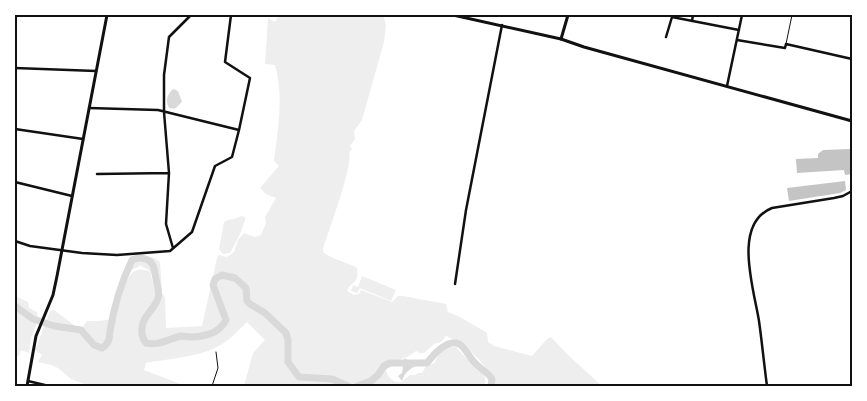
<svg xmlns="http://www.w3.org/2000/svg" width="867" height="401" font-family="'Crimson Pro',serif">
<style>
.green{fill:#eee}
.water{fill:#d9d9d9}
.lines{fill:none;stroke-linecap:round;stroke-linejoin:round}
.river{stroke:#d9d9d9;stroke-width:7}
.building{fill:#c4c4c4}
.service{stroke:#111;stroke-width:1}
.minor{stroke:#111;stroke-width:2.5}
.tertiary{stroke:#111;stroke-width:3}
.secondary{stroke:#111;stroke-width:3}
.neatline{fill:none;stroke:#111;stroke-width:2}
</style>
<rect width="100%" height="100%" fill="#fff"/>
<path class="green" d="M279,15H383L386,25L384,42L362,120L354,131L355,139L350,146L352,149L349,152C354,163 328,233 323,248V252C333,260 345,261 357,268C359,286 352,279 347,291L354,295L359,294L361,290L392,302L398,296H403L446,304L448,312L460,317L484,331L487,333L488,342L494,346L532,356L547,339L551,337L568,355L602,386H493L494,380L493,376L482,363L465,345L446,336L441,342L434,344L424,353H420L416,351L409,356L390,363L386,371C389,378 393,383 401,382L410,375H415L418,373H422L426,366L434,363L438,356L447,347H456L476,369L483,374L485,378V386H244L253,353L265,340L247,322C238,331 229,341 217,347C198,357 167,359 146,363L144,370L186,386H90L71,379L58,368L51,365L38,362L42,355L35,350L38,343L50,311L54,310L78,328H82L87,321C94,321 104,321 110,319C125,315 119,257 150,272L153,283L157,288C152,276 154,271 140,266L132,270L129,262C138,254 151,254 160,262L162,290L158,289L165,297L166,328L202,326L217,258L219,255L227,257L234,252L238,240L244,233L255,237L261,235L266,223L265,217L276,198L266,194L260,188L279,166L274,161C278,129 284,96 275,65L265,64L268,18L275,22Z
M241,216L245,217V220L240,234L230,253L223,254L219,249L224,222C228,219 235,220 241,216Z
M362,276L396,290L391,301L360,288L357,293L351,291L353,285L358,287Z
M15,296L28,302L29,308L37,312L38,320L31,338L29,353L21,350L19,356L15,355Z"/>
<path class="water" d="M173,89L178,91L182,102C176,107 177,110 169,108C165,100 167,95 173,89Z
M405,358L409,362L421,364C412,367 405,371 402,381L398,376L402,373L403,367L401,363Z"/>
<g class="lines">
<path class="river" d="M15,306L33,319L54,326L81,330L94,345L102,348C108,345 110,338 110,331C114,306 121,283 132,260C140,256 151,258 154,268C155,271 155,275 156,279C157,285 160,292 158,298C155,309 142,317 142,328C141,334 143,339 146,343C158,346 169,339 181,336C184,336 189,337 193,337C207,336 219,333 226,320L213,285L215,279L222,275L235,278L246,288L247,301L250,304L265,313L286,333L288,340V362L299,377L332,379L348,386
M357,386L371,381L378,375L384,366L390,363H427C433,355 448,338 459,344C466,348 469,357 474,362C480,369 487,371 492,379L491,386"/>
</g>
<path class="building" d="M850,149L852,153V174L845,175L844,170L797,173L796,159L818,158V154L823,150Z
M845,181L846,190L840,193L789,201L787,188Z"/>
<g class="lines">
<path class="service" d="M786,44L792,15
M212,386L218,368L216,352"/>
<path class="minor" d="M692,21L693,15
M666,37L672,17L739,30
M737,40L785,48L786,44L852,59
M15,68L96,71
M727,86L742,15
M89,108L158,110L239,130
M15,129L83,139
M97,174L169,173
M15,182L72,196
M15,241L30,246L82,253L117,255L170,251L192,232L215,166L232,157L239,130L250,78L225,62L231,15
M173,248L166,224L169,173L164,112V75L169,37L191,15
M455,284L466,210L502,25
M28,381L49,386
M767,386C764,364 762,342 759,321C754,289 732,224 772,208L834,198L843,196L852,191"/>
<path class="tertiary" d="M453,15L561,39
M27,386L36,336L53,295L57,276L107,15"/>
<path class="secondary" d="M568,15L561,39L584,47L852,121"/>
</g>
<rect width="867" height="401" fill="none" stroke="#ffffff" stroke-width="32"/>
<rect x="16" y="16" width="835" height="369" class="neatline"/>
</svg>
